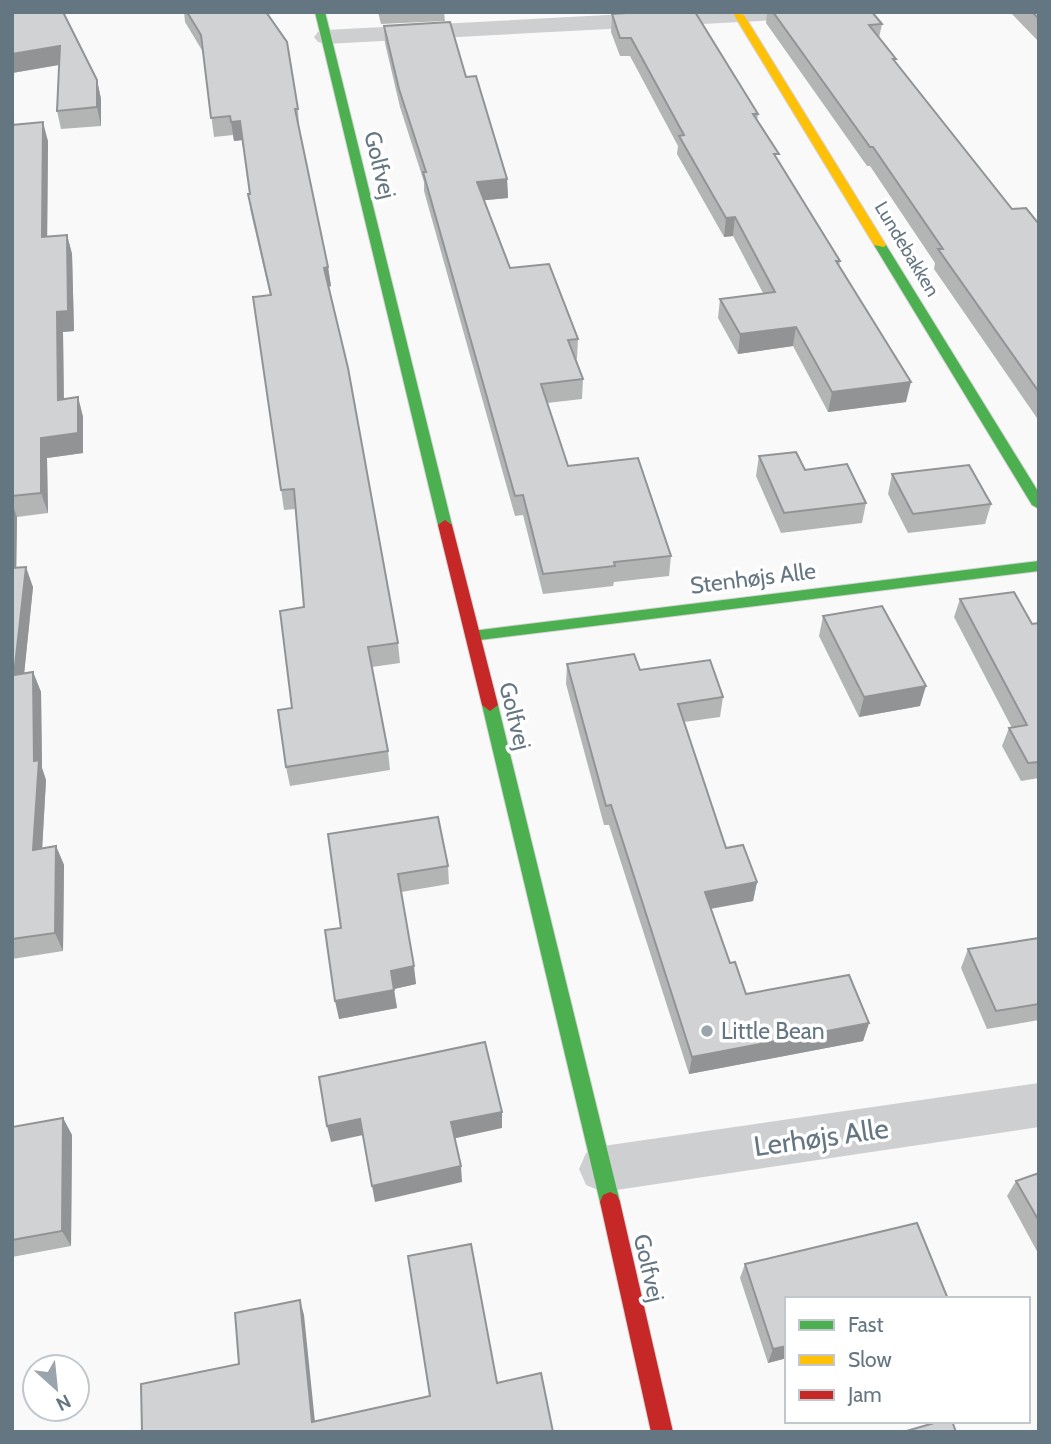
<svg xmlns="http://www.w3.org/2000/svg" width="1051" height="1444" font-family="Cabin,sans-serif">
<style>
.lines{fill:none;stroke-linecap:round;stroke-linejoin:round}
.fast-casing{stroke:#d5d6d7;stroke-width:2}
.slow-casing{stroke:#d5d6d7;stroke-width:2}
.jam-casing{stroke:#d5d6d7;stroke-width:2}
.street{fill:#cecfd0;fill-rule:evenodd}
.fast{fill:#4caf50;fill-rule:evenodd}
.slow{fill:#ffc107;fill-rule:evenodd}
.jam{fill:#c62828;fill-rule:evenodd}
.wall{fill:#b3b5b5}
.shaded-wall{fill:#929394}
.building{fill:#d0d2d3;stroke:#929394;stroke-width:2}
.poi-dot{fill:#99a4ac;stroke:#fff;stroke-width:2.5}
.labels{text-anchor:middle;dominant-baseline:central;stroke-width:7;stroke-linejoin:round;paint-order:stroke}
.far-street-label{font-size:19px;fill:#657683;stroke:#fff}
.street-label{font-size:23px;fill:#657683;stroke:#fff}
.poi-label{font-size:23px;fill:#657683;stroke:#fff;text-anchor:start}
.near-street-label{font-size:28px;fill:#657683;stroke:#fff}
</style>
<rect width="100%" height="100%" fill="#f9f9f9"/>
<g class="lines">
<g class="fast-casing">
<path id="fast" d="M315,12H325L452,525L445,530L438,525Z
M880,242L886,245L1039,493V509L1032,505L874,245Z
M1039,561V571L472,641L465,636L472,631Z
M490,699L498,705L620,1202L617,1209L610,1212L603,1209L600,1202L482,705Z"/>
</g>
<g class="slow-casing">
<path id="slow" d="M736,13L744,15L886,245L884,247L874,245L734,15Z"/>
</g>
<g class="jam-casing">
<path id="jam" d="M445,520L452,525L498,705L490,711L482,705L438,525Z
M610,1192L617,1195L620,1202L673,1432H651L600,1202L603,1195Z"/>
</g>
<path class="street" d="M664,12H808L805,17L797,19L326,44L318,42L314,37L318,32L326,30Z
M1039,1083V1127L603,1192L586,1185L579,1169L586,1153L603,1146Z"/>
<use href="#fast" class="fast"/>
<use href="#slow" class="slow"/>
<use href="#jam" class="jam"/>
</g>
<path class="wall" d="M12,12L97,80L101,99V126L61,129L57,111L59,65L12,73Z
M184,12H266L298,109L299,128L328,267L331,286L329,287L398,643L400,663L372,667L388,751L390,770L290,786L286,767L304,607L296,509L284,510L253,297L270,295L251,213L248,194H250L242,140L234,141L233,135L214,137L203,52L185,22Z
M378,12H444L445,21L381,24Z
M767,12H872L882,24L879,38L895,62L1012,209L1039,224V421L934,269L935,263L870,166H867L766,23Z
M1010,12H1039V42Z
M612,14L758,114L757,121L778,160L840,261L839,266L906,402L828,412L793,346L738,354L718,318L720,299L763,293L733,236L724,237L677,154L678,146L630,56H620L611,32Z
M384,26L466,77L507,179L508,198L484,200L510,268L578,339L577,359H575L583,379L582,399L547,403L568,466L671,556L669,576L614,582L613,586L543,594L523,515L515,516L424,191V182L400,107L385,43Z
M12,125L48,141L47,237L67,235L72,254L74,331L63,332L64,399L78,397L83,417V453L47,458L48,513L17,517L16,568L33,587L24,673L33,672L41,692L42,768L46,780L42,849L56,846L64,865L63,951L12,959Z
M759,456L805,470L866,503L862,523L781,533L756,476Z
M892,474L991,504L985,524L908,533L888,494Z
M960,599L1032,624L1039,623V778L1021,781L1002,746L1009,728H1012L954,617Z
M823,616L920,706L859,717L819,636Z
M567,664L723,697L720,717L684,722L726,848L757,882L753,901L711,909L730,963L746,994L869,1023L863,1041L689,1074L609,825H604L566,684Z
M328,834L448,866L449,884L401,892L416,984L394,989L397,1008L339,1019L341,928Z
M1039,938V1020L987,1029L961,968L968,949Z
M63,1118L72,1135L71,1246L12,1257V1127Z
M1039,1173V1255L1007,1196L1016,1181Z
M745,1264L787,1358L768,1363L740,1278Z"/>
<path class="shaded-wall" d="M60,46L64,64L12,73V54Z
M97,80L101,99V126L97,107Z
M240,121L243,140L234,141L231,122Z
M43,122L48,141L47,257L42,237Z
M507,179L508,198L477,201V182Z
M735,217L733,236L724,237L726,218Z
M67,235L72,254L74,331L63,332L64,419L58,400L57,312Z
M328,267L331,286L327,287L324,268Z
M796,327L793,346L738,354L740,334Z
M911,382L906,402L828,412L832,392Z
M78,397L83,417V453L47,458L48,513L41,493V438Z
M12,503L17,517L16,589L12,579Z
M26,567L33,587L22,695L14,675Z
M33,672L41,692L42,768L46,780L41,869L33,850L34,761Z
M926,686L920,706L859,717L864,697Z
M56,846L64,865L63,951L55,933Z
M757,882L753,901L702,910L705,892Z
M414,966L416,984L394,989L391,971Z
M394,990L397,1008L339,1019L335,1001Z
M869,1023L863,1041L689,1074L692,1057Z
M502,1112V1128L452,1139L451,1122Z
M63,1118L72,1135L71,1246L62,1231Z
M360,1119L363,1135L331,1142L327,1126Z
M461,1166L462,1182L375,1202L372,1186Z
M300,1300L304,1315L316,1432L312,1422Z
M787,1346V1358L768,1363L773,1349Z"/>
<path class="building" d="M12,12H63L97,80V107L57,111L60,46L12,54Z
M187,12H266L287,42L298,109H295L328,267L324,268L348,368L398,643L368,647L388,751L286,767L278,710L292,708L280,611L304,607L294,489L281,490L253,297L271,295L248,194H250L240,121L231,122L230,116L211,118L201,35Z
M639,12H695L758,114H753L779,154H774L840,261H836L911,382L832,392L796,327L740,334L720,299L775,292L735,217L726,218L679,136L684,135L631,38H620L612,14Z
M773,12H872L882,24L869,25L896,59H893L1012,209L1026,208L1039,224V392L938,249H943L873,147H870Z
M1032,12H1039V19Z
M450,22L466,77L476,76L507,179L477,182L510,268L549,264L578,339L568,340L583,379L541,384L568,466L638,458L671,556L614,562L615,566L543,574L523,495L515,496L423,172H426L399,89L384,26Z
M43,122L42,237L67,235L68,311L57,312L58,400L78,397V433L41,438V493L12,496V125Z
M796,452L805,470L847,464L866,503L784,513L759,456Z
M969,465L991,504L913,514L892,474Z
M26,567L14,675L33,672L34,761L39,760L33,850L56,846L55,933L12,939V568Z
M1014,592L1032,624L1039,623V762L1028,763L1009,728L1027,725L960,599Z
M882,606L926,686L864,697L823,616Z
M634,654L640,670L710,660L723,697L678,704L726,848L743,845L757,882L705,892L730,963L735,962L746,994L849,975L869,1023L692,1057L611,805L606,806L567,664Z
M438,817L448,866L398,874L414,966L391,971L394,990L335,1001L325,930L341,928L328,834Z
M1039,938V1004L996,1011L968,949Z
M485,1042L502,1112L451,1122L461,1166L372,1186L360,1119L327,1126L319,1077Z
M63,1118L62,1231L12,1240V1127Z
M1039,1173V1221L1016,1181Z
M917,1223L948,1299H787V1346L773,1349L745,1264Z
M471,1244L497,1383L541,1373L553,1432H142L141,1384L239,1364L235,1313L300,1300L312,1422L430,1396L408,1256Z
M941,1421H952L956,1432H903Z"/>
<circle class="poi-dot" cx="707" cy="1031" r="7"/>
<g class="labels">
<g class="far-street-label">
<text transform="translate(907 249) rotate(59)">Lundebakken</text>
</g>
<g class="street-label">
<text transform="translate(380 165) rotate(76)">Golfvej</text>
<text transform="translate(753 578) rotate(-7)">Stenhøjs Alle</text>
<text transform="translate(515 716) rotate(76)">Golfvej</text>
<text transform="translate(649 1268) rotate(77)">Golfvej</text>
</g>
<g class="poi-label">
<text x="721" y="1031">Little Bean</text>
</g>
<g class="near-street-label">
<text transform="translate(821 1137) rotate(-8)">Lerhøjs Alle</text>
</g>
</g>
<rect width="1051" height="1444" fill="none" stroke="#657683" stroke-width="28"/>
<rect x="785" y="1297" width="245" height="126" fill="#ffffff" stroke="#c1c8cd" stroke-width="2"/>
<rect x="799" y="1320" width="35" height="10" fill="#4caf50" stroke="#c1c8cd" stroke-width="2"/>
<text x="848" y="1332" font-size="21" fill="#657683">Fast</text>
<rect x="799" y="1355" width="35" height="10" fill="#ffc107" stroke="#c1c8cd" stroke-width="2"/>
<text x="848" y="1367" font-size="21" fill="#657683">Slow</text>
<rect x="799" y="1390" width="35" height="10" fill="#c62828" stroke="#c1c8cd" stroke-width="2"/>
<text x="848" y="1402" font-size="21" fill="#657683">Jam</text>
<g transform="translate(56 1388) rotate(153)"><circle r="33" fill="#ffffff" stroke="#c1c8cd" stroke-width="2"/>
<path d="M0-5L12 26L0 18L-12 26Z" fill="#99a4ac"/>
<text y="-10" font-size="19" font-weight="bold" text-anchor="middle" fill="#657683">N</text>
</g>
</svg>
